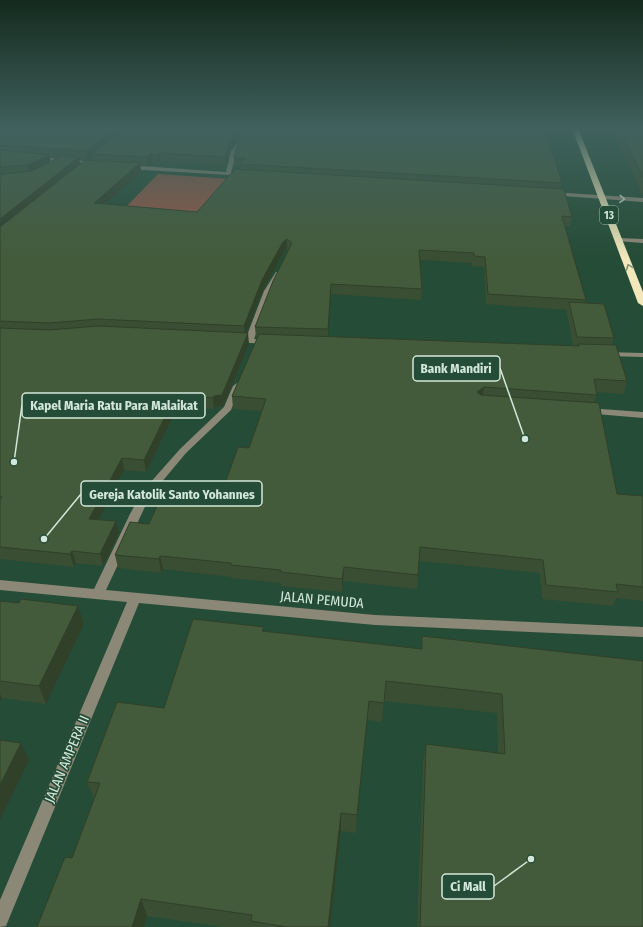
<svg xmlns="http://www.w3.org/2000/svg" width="643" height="927" font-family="'Fira Sans Condensed',sans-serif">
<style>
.green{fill:#965745}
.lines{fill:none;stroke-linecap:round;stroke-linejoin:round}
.minor{fill:#8c8877;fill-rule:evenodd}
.highway{fill:#f2e8bc;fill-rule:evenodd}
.wall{fill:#3a4e33;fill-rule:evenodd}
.shaded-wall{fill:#304029}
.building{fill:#445b3b;stroke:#304029}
.oneway{stroke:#cfe3d5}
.oneway2{stroke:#819272}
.labels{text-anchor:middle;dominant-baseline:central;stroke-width:3.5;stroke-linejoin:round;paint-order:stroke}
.shield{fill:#254c36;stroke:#9fb9a9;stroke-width:1}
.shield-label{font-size:11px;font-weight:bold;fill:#d3e8da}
.near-street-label{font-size:14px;fill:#d3e8da;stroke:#254c36}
.leader{fill:none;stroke:#d3e8da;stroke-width:1.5}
.callout-dot{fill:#d3e8da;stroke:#254c36;stroke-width:1.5}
.callout{fill:#254c36;stroke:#d3e8da;stroke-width:1.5}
.callout-label{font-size:13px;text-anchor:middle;font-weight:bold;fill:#d3e8da}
</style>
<rect width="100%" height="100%" fill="#254c36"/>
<path class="green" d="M158,174L230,179L192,218L121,212Z"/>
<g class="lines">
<path class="minor" d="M228,129L250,133L237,151L231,172L246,174V176L127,169L124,167L127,165L226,172L231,151L245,134L226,131Z
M37,157L87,161L90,163L87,165L35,160L34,159Z
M552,192L643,198V202L550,195V193Z
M619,238L643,239V243L617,241V239Z
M276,272L282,273L272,291L254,339L269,340L273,342L269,344L232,342V338H246L264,291Z
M604,352L643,353V357L607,356H604Z
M237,383L241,386L231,410L186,453L150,496L106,590L375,615L643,627V637L375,625L139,603L6,926L0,927V900L127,602L0,590V580L94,589L130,514L142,492L180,449L224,407L233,386Z
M587,408L643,412V418L584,413L582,411L584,409Z"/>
<path class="highway" d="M572,128H578L643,292V306L638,303Z"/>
</g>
<path class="wall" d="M0,128H545L562,183L560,189L572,217L570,226H565L586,300L585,303L614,338L612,345L627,381L624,394L596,392L597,395L594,403L617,494L643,496V601L616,598L613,606L542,599L540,573L419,561L417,589L343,581L342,592L281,586V583L232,578V577L163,569L161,573L118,568L115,555L149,524L218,503L249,448L262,411L233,409L232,396L258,338H256L255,327L289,250L287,249L284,251L263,290L246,333L249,344L223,406L215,407L214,409L178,406L146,472L124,470L98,519L119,533L103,566L76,563L74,567L0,559ZM242,130L246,131L234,158V166L240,167L241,170L197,212L105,204L141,172L140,165L148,166L152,162L158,163L160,161L226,166L230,150L242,135ZM92,156L93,161L80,164L79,159L87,160ZM49,157L58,158L50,162ZM420,260L472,263V266L484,267L486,304L567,310V314L573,346L328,336L331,294L421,300L422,289Z
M611,128H643V195Z
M0,601L19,603L84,624L46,704L2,698L0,701Z
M264,632L421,649L422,636L643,661V927H417L423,763L426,744L498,753L497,713L384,701L382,722L367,720L356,833L341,831L330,927H224L147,916L144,927H37L72,858L94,799L87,782L164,708Z"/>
<path class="shaded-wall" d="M116,128H127L92,154V156L87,160L86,151Z
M241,128H242V135L230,150L226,166L225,157L229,142Z
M159,153L160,161L158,163L157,155Z
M151,154L152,162L148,166L147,157Z
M49,155L51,163L30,174L28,165Z
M79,157L80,165L0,230V219Z
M140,163L141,172L96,212L94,203Z
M287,239V249L284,251L263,290L245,336L244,326L262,280L283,242Z
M331,284V294L328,340V329Z
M248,333L249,344L223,406L215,407L214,409L213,398Z
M484,387L482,400L477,392Z
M176,394L178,406L146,472L144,460Z
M122,458L124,470L93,531L89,519Z
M116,521L119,533L103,566L100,554Z
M72,551L76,563L74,567L70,554Z
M160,556L163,569L161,573L159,559Z
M344,567L343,581L342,592V579Z
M78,606L84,624L46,704L39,686Z
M0,694L2,698L0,701Z
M369,701L367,720L356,833L357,815Z
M21,743L29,760L0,820V785Z
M341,813V831L330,927H328Z
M141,899L147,916L144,927H132Z"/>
<path class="building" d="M0,128H116L86,151L0,145L1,150L49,155L28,165L0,167Z
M125,128H241L229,142L225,157L159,153L157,155L151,154L147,157L92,154Z
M248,128H545L562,183L240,164L245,158H234L238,143Z
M619,128H643V177Z
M62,156L79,157L0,219V174L32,171Z
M85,160L140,163L94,203L197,212L235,169L564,189L572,217L562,216L586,300L488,294L485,257L474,256V253L419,250L422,289L331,284L328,329L255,327L273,281L292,243L287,239L283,242L262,280L244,326L98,319L49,323L0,321V227Z
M569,302L604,304L614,338L577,337Z
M98,326L248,333L222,395L214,396L213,398L176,394L144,460L122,458L89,519L116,521L100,554L72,551L70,554L0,547V500L2,497L0,496V328L49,330Z
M259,334L579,346L578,344L616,345L627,381L594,379L597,395L484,387L477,392L481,395L599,403L617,494L643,496V587L616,584L618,592L546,585L543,560L420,547L418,575L344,567L342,579L281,572V570L231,565V563L160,556L159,559L115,555L130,522L149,524L161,497L218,503L238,447L249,448L266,399L232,396Z
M21,599L78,606L39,686L0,681V601L19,603Z
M193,619L264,627L262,631L422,649V636L643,661V927H420L426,744L505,754L502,694L386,681L384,703L369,701L357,815L341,813L328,927H287L251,921L252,915L141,899L132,927H37L65,857L72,858L100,783L87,782L117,702L164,708Z
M0,740L21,743L0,785Z"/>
<defs><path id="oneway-chevron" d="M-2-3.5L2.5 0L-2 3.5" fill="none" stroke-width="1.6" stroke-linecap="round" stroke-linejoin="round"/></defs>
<use class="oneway" href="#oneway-chevron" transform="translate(622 199) rotate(3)"/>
<use class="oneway2" href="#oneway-chevron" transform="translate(629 267) rotate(-111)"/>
<linearGradient id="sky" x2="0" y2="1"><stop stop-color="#142a1e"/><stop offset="0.5" stop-color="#40615d"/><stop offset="1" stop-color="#40615d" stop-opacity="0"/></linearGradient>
<rect width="643" height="258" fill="url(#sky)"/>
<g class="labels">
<rect class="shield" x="600" y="206" width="18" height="18" rx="3"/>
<g class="shield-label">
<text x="609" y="215">13</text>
</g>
<g class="near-street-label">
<text transform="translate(322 600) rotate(5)">JALAN PEMUDA</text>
<text transform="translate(67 759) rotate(-67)">JALAN AMPERA II</text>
</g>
</g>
<path class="leader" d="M525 439L500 368M14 462L22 405M44 539L81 494M531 859L494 886"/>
<g class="callout-dot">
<circle cx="525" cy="439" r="4"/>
<circle cx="14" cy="462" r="4"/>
<circle cx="44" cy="539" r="4"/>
<circle cx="531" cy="859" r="4"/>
</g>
<g class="callout">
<rect x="413" y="356" width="87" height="25" rx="4"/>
<rect x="22" y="393" width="183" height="25" rx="4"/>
<rect x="81" y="481" width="181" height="25" rx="4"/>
<rect x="442" y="874" width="52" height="25" rx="4"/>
</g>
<g class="callout-label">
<text x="456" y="373">Bank Mandiri</text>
<text x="114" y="410">Kapel Maria Ratu Para Malaikat</text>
<text x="172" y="499">Gereja Katolik Santo Yohannes</text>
<text x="468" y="891">Ci Mall</text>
</g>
</svg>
